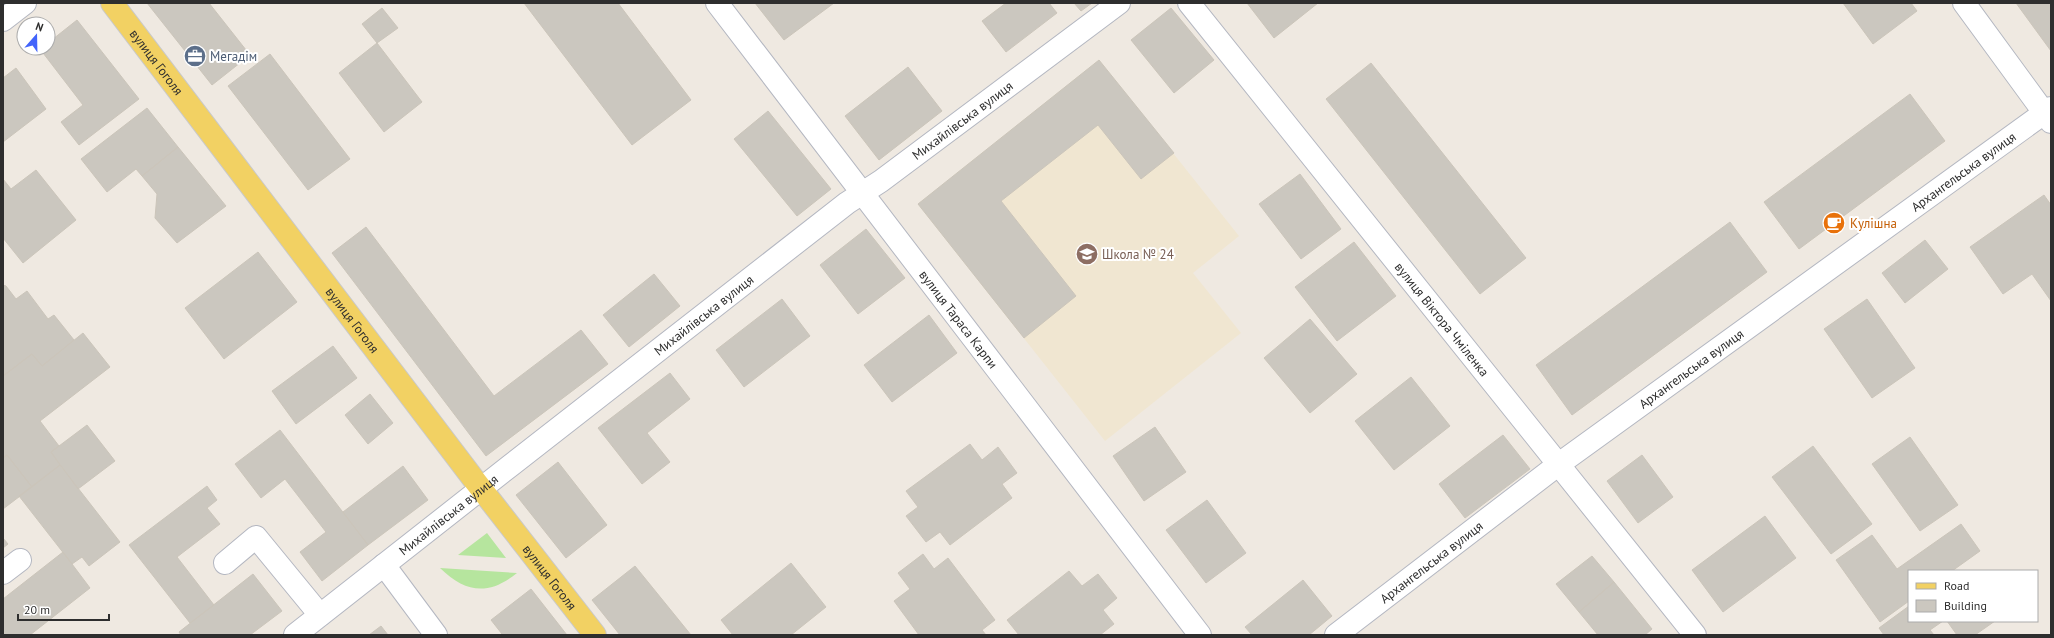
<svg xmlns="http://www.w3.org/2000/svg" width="2054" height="638" font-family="'PT Sans',sans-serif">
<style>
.education{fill:#f0e6d1}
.green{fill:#b6e59e}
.building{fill:#cbc7bf;stroke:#cbc5ba}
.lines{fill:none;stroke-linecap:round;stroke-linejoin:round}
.minor-casing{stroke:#b4b7c1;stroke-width:24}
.major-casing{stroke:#c9c9c9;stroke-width:24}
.minor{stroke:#fff;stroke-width:22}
.major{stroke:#f2d163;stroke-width:22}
.labels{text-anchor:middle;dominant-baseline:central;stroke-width:4;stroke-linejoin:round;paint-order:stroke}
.service-label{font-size:13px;fill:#4e5e75;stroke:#fff;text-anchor:start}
.street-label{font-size:13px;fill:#2e2e2e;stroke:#fff}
.food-label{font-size:13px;fill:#c56008;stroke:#fff;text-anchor:start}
.education-label{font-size:13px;fill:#785e54;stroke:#fff;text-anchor:start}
</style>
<rect width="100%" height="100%" fill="#efe9e1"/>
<path class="education" d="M1099,60L1239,236L1193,273L1241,333L1105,441L918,204Z"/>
<path class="green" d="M487,533L506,558L458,555Z
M440,568L517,573C488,596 466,593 440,568Z"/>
<path class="building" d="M147,3H209L250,55L212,85Z
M524,3H618L691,100L632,145Z
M755,3H834L784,40Z
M1006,3H1049L1057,13L1006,52L982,21Z
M1074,3H1092L1081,11Z
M1247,3H1318L1274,38Z
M1843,3H1911L1917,11L1873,44Z
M2016,3H2051V51Z
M382,8L398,28L377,43L362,24Z
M1171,8L1214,60L1174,93L1131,40Z
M77,20L139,99L79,145L61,122L83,105L40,49L48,48V43Z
M377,43L422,102L384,132L339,73Z
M270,54L350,159L308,190L228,86Z
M1099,60L1174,153L1141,179L1098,125L1001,201L1076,296L1024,338L918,204Z
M1371,63L1526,258L1480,294L1326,99Z
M908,67L942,111L879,160L845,116Z
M16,68L46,109L3,142V78Z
M1910,94L1945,141L1799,249L1764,202Z
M147,108L178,147L142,176L136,169L107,192L81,159Z
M768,111L831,189L797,216L734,139Z
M178,147L226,206L177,243L155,218L157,194L142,176Z
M36,170L76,220L23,263L3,238V179L11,189Z
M1300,174L1341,229L1301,259L1259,204Z
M2044,195L2051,205V301L2032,274L2003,294L1970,247Z
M1730,222L1767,272L1572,415L1536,365Z
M366,227L494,396L581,330L608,364L486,456L332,253Z
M866,229L905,278L858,314L820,265Z
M1925,240L1948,269L1905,303L1882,273Z
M1354,242L1396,296L1337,341L1295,287Z
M258,252L297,302L224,359L185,308Z
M654,274L680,306L629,347L603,315Z
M3,285L6,286L16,299L27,291L48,319L54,315L74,340L42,366L32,354L3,376Z
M782,299L810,336L744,387L716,350Z
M1867,299L1915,368L1872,398L1824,329Z
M929,315L957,353L892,402L864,365Z
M1310,319L1357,374L1310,413L1264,358Z
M83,333L110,367L40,421L59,446L51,452L60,465L32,487L7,455L3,458V376L32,354L42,366Z
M333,346L357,378L296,424L272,391Z
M670,373L690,399L647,433L670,462L642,484L598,428Z
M1411,377L1450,426L1394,470L1355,421Z
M370,394L393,423L368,444L345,415Z
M87,425L115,461L78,489L51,452Z
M1155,427L1186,472L1144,501L1113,456Z
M280,430L368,545L322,581L300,552L326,532L285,479L261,498L235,464Z
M1503,435L1530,469L1465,518L1439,484Z
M1910,437L1958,505L1920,531L1872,464Z
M970,444L982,460L998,447L1017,473L1002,484L1012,498L950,545L940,532L926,542L906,516L918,507L906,491Z
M1813,446L1872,524L1831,554L1772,477Z
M7,455L32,487L3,509V458Z
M1642,455L1673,497L1638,523L1607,481Z
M558,462L607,525L566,558L516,495Z
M60,465L120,542L89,566L82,557L72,564L19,496Z
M403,466L428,500L368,545L343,512Z
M207,486L217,500L207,508L220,524L177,557L214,605L190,623L129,545Z
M1207,500L1246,553L1206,583L1166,530Z
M1765,516L1796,558L1723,612L1692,570Z
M1961,524L1980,551L1952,571H1909V601L1880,622L1836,560L1872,535L1897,569Z
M3,538L8,544L3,548Z
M63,552L90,588L30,635H3V599Z
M923,554L934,569L948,558L995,620L982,630L986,635H919L894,601L910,589L898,573Z
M1592,556L1614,582L1579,612L1556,584Z
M791,563L826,607L791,635H733L721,620Z
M635,566L691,635H620L592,600Z
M1069,571L1082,586L1098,574L1117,598L1103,610L1114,624L1100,635H1019L1007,620Z
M253,574L282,611L250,635H181L179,632Z
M1303,580L1332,616L1309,635H1252L1245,627Z
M1614,582L1652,629L1645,635H1598L1579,612Z
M531,589L567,635H500L502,634L491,620Z
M1909,606V621H1943L1930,630L1934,635H1884L1879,628Z
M1947,621H1995L1975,635H1957Z
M381,626L388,635H369Z"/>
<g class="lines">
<g class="minor-casing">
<g id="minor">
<path id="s1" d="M717,3L1200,635"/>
<path id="s2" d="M1189,3L1695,635"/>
<path d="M1964,3L2051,122"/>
<path d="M3,20L25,3"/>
<path d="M225,563L256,537L320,615"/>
<path d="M384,565L436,635"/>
<path d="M3,573L20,560"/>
<path id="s3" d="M295,635L510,466L847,203L881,181L1119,3"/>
<path id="s4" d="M1336,635L1559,464L2051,108"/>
</g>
</g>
<g class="major-casing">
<g id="major">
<path id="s5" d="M112,3L472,477L595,635"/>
</g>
</g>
<use href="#minor" class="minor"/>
<use href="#major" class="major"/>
</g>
<defs>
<g id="office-disc" transform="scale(1.15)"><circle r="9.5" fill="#5c6f8a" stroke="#fff"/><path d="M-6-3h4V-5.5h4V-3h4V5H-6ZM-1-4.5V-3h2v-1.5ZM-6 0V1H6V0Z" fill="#fff"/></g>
<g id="cafe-disc" transform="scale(1.15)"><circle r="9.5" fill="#e8710a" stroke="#fff"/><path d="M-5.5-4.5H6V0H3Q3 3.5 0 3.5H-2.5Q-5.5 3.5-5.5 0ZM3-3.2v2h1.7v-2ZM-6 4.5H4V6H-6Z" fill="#fff"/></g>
<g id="school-disc" transform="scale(1.15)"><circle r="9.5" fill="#8d6e63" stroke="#fff"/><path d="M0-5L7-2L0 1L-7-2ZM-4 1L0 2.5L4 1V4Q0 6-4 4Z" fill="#fff"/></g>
</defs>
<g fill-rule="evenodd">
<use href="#office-disc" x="195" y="56"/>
<use href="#cafe-disc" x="1834" y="223"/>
<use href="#school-disc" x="1087" y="254"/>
</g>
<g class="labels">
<g class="service-label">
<text x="210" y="56">Мегадім</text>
</g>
<g class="street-label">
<text stroke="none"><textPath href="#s5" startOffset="74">вулиця Гоголя</textPath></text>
<text stroke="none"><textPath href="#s3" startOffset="843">Михайлівська вулиця</textPath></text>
<text stroke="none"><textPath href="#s4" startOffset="780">Архангельська вулиця</textPath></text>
<text stroke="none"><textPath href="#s3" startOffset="519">Михайлівська вулиця</textPath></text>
<text stroke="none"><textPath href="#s1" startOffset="398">вулиця Тараса Карпи</textPath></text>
<text stroke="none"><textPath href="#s2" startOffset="405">вулиця Віктора Чміленка</textPath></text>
<text stroke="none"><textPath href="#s5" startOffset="398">вулиця Гоголя</textPath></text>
<text stroke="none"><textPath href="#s4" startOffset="444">Архангельська вулиця</textPath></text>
<text stroke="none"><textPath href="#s3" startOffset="195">Михайлівська вулиця</textPath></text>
<text stroke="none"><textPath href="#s4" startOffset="120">Архангельська вулиця</textPath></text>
<text stroke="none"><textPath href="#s5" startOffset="722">вулиця Гоголя</textPath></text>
</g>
<g class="food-label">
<text x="1850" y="223">Кулішна</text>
</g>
<g class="education-label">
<text x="1102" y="254">Школа № 24</text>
</g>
</g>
<rect width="2054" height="638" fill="none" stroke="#2e2e2e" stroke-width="8"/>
<rect x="1908" y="570" width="130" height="52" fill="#ffffff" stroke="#ababab"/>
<rect x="1916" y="583" width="20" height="6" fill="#f2d163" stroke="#ababab"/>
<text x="1944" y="590" font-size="12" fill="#2e2e2e">Road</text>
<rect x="1916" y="600" width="20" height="12" fill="#cbc7bf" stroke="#ababab"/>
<text x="1944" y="610" font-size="12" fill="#2e2e2e">Building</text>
<g transform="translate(36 36) rotate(20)"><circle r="19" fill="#ffffff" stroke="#ababab"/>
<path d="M0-3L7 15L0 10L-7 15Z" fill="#4264fb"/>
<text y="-6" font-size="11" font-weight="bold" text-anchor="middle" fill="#2e2e2e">N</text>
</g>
<path d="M18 614v6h91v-6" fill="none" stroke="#2e2e2e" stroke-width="2"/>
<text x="24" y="614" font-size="12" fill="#2e2e2e" stroke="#ffffff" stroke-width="3" paint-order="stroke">20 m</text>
</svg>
